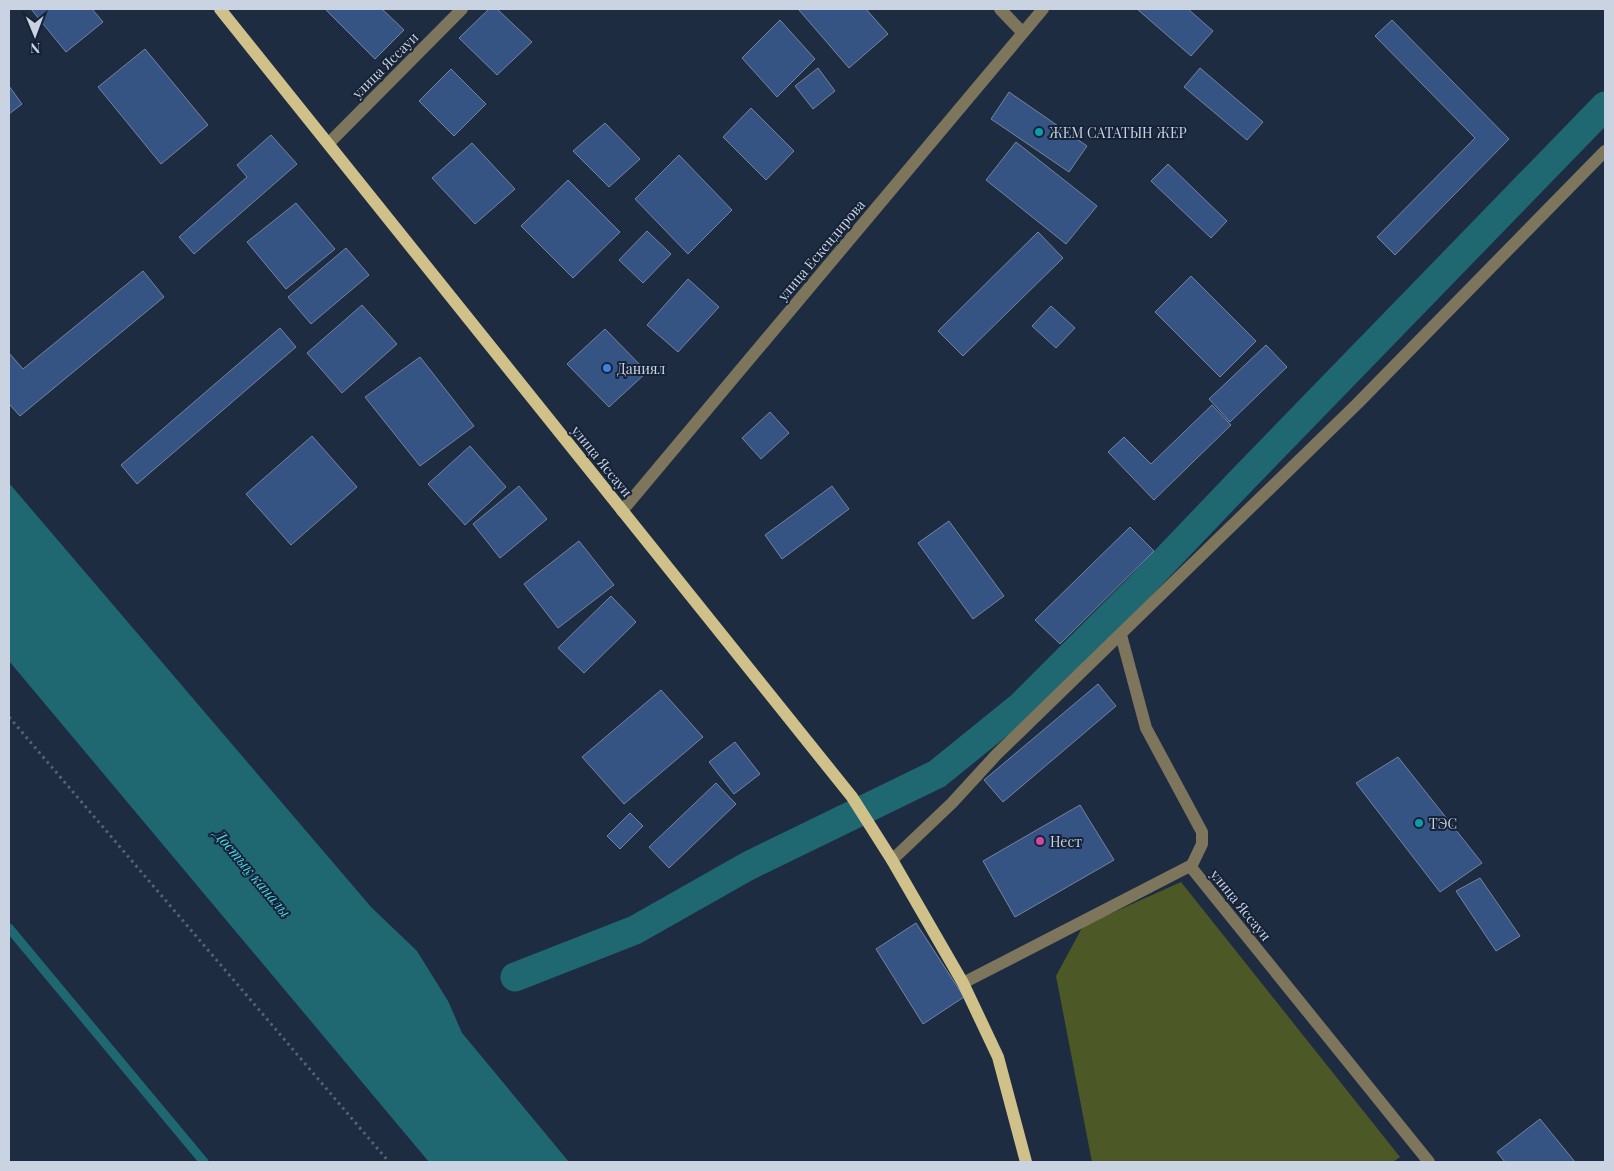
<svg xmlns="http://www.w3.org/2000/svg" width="1614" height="1171" font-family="'Playfair Display',serif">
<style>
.green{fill:#4c5927}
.water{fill:#206871}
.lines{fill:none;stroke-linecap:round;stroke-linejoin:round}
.stream{stroke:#206871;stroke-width:9}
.canal{stroke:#206871;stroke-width:29}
.building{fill:#355383;stroke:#7585a0}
.path{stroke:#566376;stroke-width:3;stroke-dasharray:2.5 4;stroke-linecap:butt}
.minor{stroke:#7d765c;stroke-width:12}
.major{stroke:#d0c089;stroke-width:12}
.culture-dot{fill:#0f9aa8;stroke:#152237;stroke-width:2}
.shop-dot{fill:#3f7fe0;stroke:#152237;stroke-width:2}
.hotel-dot{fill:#d1479c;stroke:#152237;stroke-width:2}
.labels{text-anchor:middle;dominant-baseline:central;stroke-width:4;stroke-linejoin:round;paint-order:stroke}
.street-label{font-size:14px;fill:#cad3e1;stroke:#152237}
.poi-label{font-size:14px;fill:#cad3e1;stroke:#152237;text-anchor:start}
.water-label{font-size:15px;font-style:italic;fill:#4fd7e8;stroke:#152237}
</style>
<rect width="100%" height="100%" fill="#1e2c42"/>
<path class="green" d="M1181,882L1400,1157L1393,1162H1092L1056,976L1083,926Z"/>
<path class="water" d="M9,483L371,907L417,951L448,1001L462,1033L569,1162H429L9,661Z"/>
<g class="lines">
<path class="stream" d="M9,928L204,1162"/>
<path class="canal" d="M515,977L635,930L748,866L937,774L1021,706L1136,591L1242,480L1605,106"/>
</g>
<path class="building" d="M31,9H92L103,22L66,52Z
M325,9H382L404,30L375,59Z
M489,9H497L532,42L497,75L459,38Z
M801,9H866L888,34L849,68L799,10Z
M1137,9H1188L1213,31L1191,56Z
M780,20L815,59L777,97L742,58Z
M1392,20L1509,139L1395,255L1377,237L1475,138L1375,36Z
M145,49L208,125L161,164L98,87Z
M818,68L835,91L813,109L795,86Z
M1200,68L1263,122L1247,140L1184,87Z
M451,69L486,104L454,136L419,101Z
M9,86L22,104L9,114Z
M1009,92L1087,146L1069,172L991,119Z
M751,108L794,151L766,180L723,137Z
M605,123L640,159L609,187L573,151Z
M271,135L297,164L194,254L179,237L247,177L237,165Z
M1016,142L1097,206L1066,244L986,180Z
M472,143L515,189L475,224L432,178Z
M679,155L732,210L688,254L635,199Z
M1168,164L1227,221L1211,238L1151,181Z
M568,180L620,232L573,278L521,226Z
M296,203L335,249L286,289L247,242Z
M647,231L671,254L643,283L619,260Z
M1038,232L1063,258L963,356L938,331Z
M346,248L369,275L311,324L288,297Z
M143,271L164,297L20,416L9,404V353L23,369Z
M1191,276L1256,341L1220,377L1155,312Z
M688,279L719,307L678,352L647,325Z
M362,305L397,344L342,393L307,353Z
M1051,306L1075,328L1056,348L1032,326Z
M280,328L296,347L137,484L121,465Z
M605,329L647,372L609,407L567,364Z
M1266,345L1287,367L1230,422L1209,399Z
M420,357L474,426L420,466L365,397Z
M1212,405L1231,425L1154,500L1108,452L1124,437L1151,464Z
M770,412L789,433L761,459L742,438Z
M312,436L357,487L291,545L246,494Z
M470,446L506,487L465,525L428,484Z
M519,486L547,519L500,558L473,524Z
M832,486L849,509L782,559L765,535Z
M949,521L1004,596L973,619L918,543Z
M1130,527L1154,551L1060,644L1035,620Z
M579,541L614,585L558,628L524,584Z
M611,596L636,622L584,673L558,648Z
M1098,684L1116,706L1003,802L984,780Z
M661,690L703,737L624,804L582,757Z
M735,742L760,774L734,794L709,762Z
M1398,757L1482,863L1440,892L1356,783Z
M716,783L736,804L669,868L649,847Z
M1080,805L1114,860L1015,917L983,861Z
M630,813L643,826L620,849L607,836Z
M1480,878L1520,936L1496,951L1456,891Z
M916,923L964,997L923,1024L876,949Z
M1540,1119L1575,1162H1505L1497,1152Z"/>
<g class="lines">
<path class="path" d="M9,717L389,1162"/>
<path class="minor" d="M1000,9L1023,33
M329,143L462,9
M622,511L1043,9
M1121,635L1146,728L1202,832V844L1191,867
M892,860L952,803L996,755L1358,403L1605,151
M963,983L1190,866L1429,1162"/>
<path class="major" d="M220,9L852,797L892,860L963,983L998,1057L1026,1162"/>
</g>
<g class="culture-dot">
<circle cx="1039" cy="132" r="5"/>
<circle cx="1419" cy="823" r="5"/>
</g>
<circle class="shop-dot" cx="607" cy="368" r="5"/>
<circle class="hotel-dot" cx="1040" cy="841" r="5"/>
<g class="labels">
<g class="street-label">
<text transform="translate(385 65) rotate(-45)">улица Яссауи</text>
<text transform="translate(821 250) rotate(-50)">улица Ескендирова</text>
<text transform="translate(602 461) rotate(51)">улица Яссауи</text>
<text transform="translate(1241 905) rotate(51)">улица Яссауи</text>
</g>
<g class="poi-label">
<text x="1049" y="132">ЖЕМ САТАТЫН ЖЕР</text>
<text x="617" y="368">Даниял</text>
<text x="1429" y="823">ТЭС</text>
<text x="1050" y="841">Нест</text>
</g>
<g class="water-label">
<text transform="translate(253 873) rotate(50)">Достық каналы</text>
</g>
</g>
<rect width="1614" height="1171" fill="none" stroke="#cad3e1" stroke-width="20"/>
<g transform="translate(35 35) rotate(179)" stroke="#152237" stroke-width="4" paint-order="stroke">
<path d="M0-4L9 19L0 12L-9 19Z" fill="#cad3e1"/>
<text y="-8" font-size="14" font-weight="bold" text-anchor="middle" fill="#cad3e1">N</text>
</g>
</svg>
